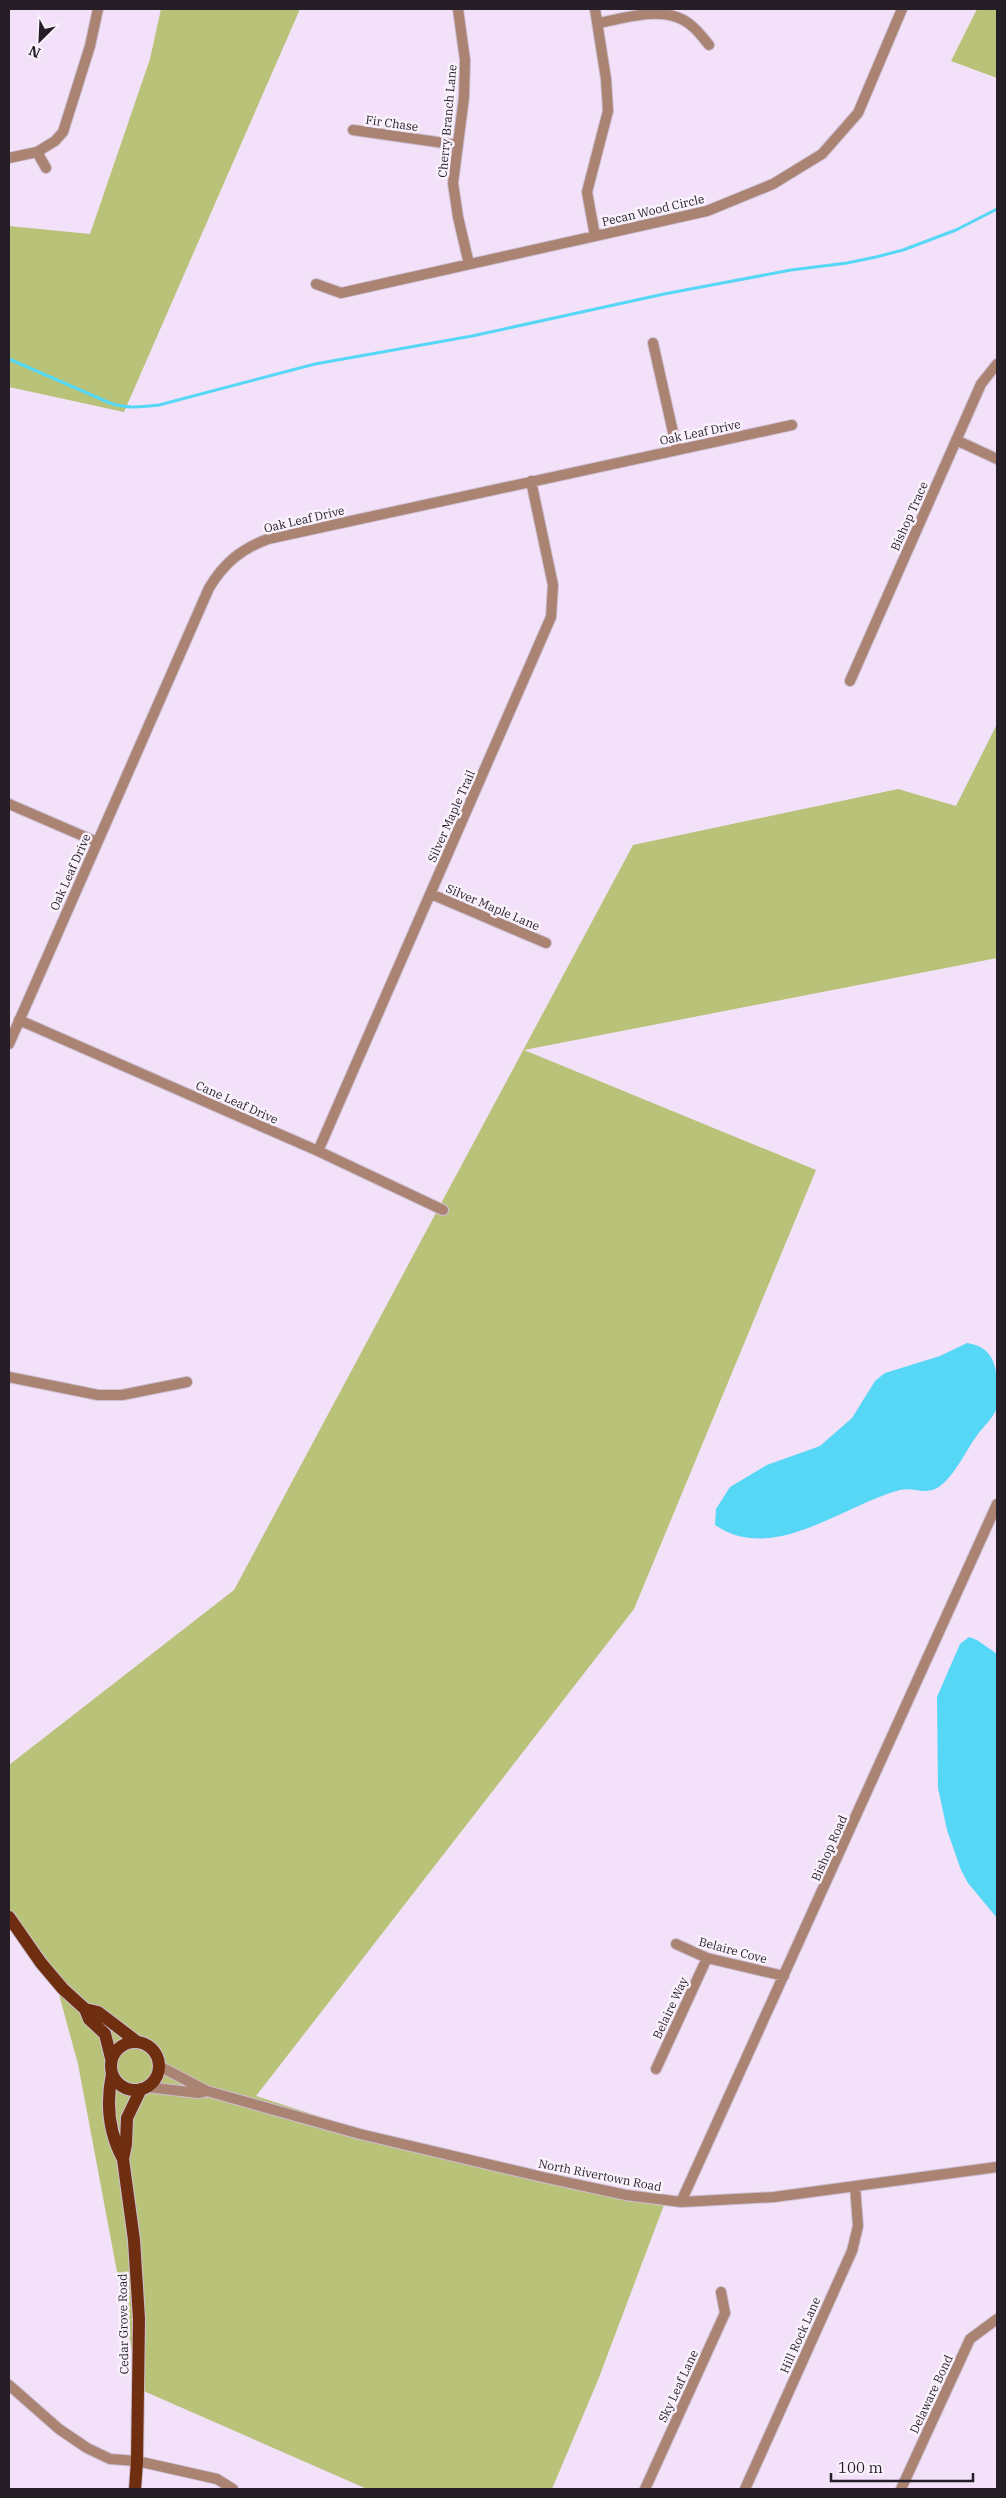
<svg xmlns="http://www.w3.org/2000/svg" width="1006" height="2498" font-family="'IBM Plex Serif',serif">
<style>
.green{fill:#b8c278}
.water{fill:#55d7f5}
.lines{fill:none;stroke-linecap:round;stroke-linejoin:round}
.stream{stroke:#55d7f5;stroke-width:3}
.minor-casing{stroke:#cdbed2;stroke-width:12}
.major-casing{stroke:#cdbed2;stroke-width:14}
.minor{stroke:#aa8373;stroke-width:10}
.major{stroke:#6f2e0f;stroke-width:12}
.labels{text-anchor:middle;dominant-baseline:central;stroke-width:5;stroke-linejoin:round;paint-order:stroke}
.street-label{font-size:12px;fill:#251e27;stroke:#f9f2fc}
</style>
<rect width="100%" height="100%" fill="#f2e1f8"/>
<path class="green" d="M161,9H300L124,412L9,387V226L90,234L150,59Z
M977,9H997V78L951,61Z
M997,724V958L524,1050L816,1170L634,1609L256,2096L455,2160L664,2205L598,2380L552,2489H367L139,2389L78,2064L51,1965L9,1916V1765L234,1590L633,845L898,789L956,806Z"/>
<path class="water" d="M967,1343C995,1347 997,1368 997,1391C997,1397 999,1405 996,1410C992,1419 984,1426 978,1434C966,1450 954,1478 937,1488C925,1495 912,1487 900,1490C843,1505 773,1565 715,1525L716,1509L730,1487L767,1465L820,1446L852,1418L875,1381L885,1373L940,1356Z
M969,1637L977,1640L997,1654V1918L968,1883L961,1870L947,1830L938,1788L937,1697L960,1644Z"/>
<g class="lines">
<path class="stream" d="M9,359L110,403C127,409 141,407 159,405L315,364L472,336L664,294L791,270L847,263L876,257L903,250L956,230L997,209"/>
<g class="minor-casing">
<path id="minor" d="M458,9L465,60L464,97L453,183L458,217L469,264
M598,23C627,18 668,3 693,27C699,32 704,39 709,45
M353,130L458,145
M37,152L55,141L63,132L90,46L98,9
M9,158L37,152L46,168
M595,236L587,192L608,111L606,79L595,9
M316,284L341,293L707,211L773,184L822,154L858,113L902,9
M653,343L677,450
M956,440L997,459
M850,681L981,384L997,364
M9,804L97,842
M431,894L546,943
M19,1020L318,1151L443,1210
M9,1044L209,588C224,563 241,549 268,539L792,425
M318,1151L551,617L553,585L531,481
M9,1377L98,1395H122L187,1382
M676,1944L707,1958L784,1976
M159,2066L207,2091L360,2134L547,2178L626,2195L681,2202L774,2197L997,2167
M656,2069L707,1958
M147,2087L198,2093L207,2091
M681,2202L997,1504
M9,2385L59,2429L87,2448L110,2459L137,2461L217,2479L233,2489
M645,2489L725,2313L721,2292
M745,2489L852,2251L858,2226L855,2186
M901,2489L970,2339L997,2319"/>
</g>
<g class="major-casing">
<path id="major" d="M9,1917L41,1963L63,1989L85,2009L89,2019L105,2034L111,2058
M85,2009L98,2012L136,2041
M111 2066a24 24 0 1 1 48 0a24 24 0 1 1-48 0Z
M112,2074C106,2103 109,2133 123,2159
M135,2489L137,2461L139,2319L134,2240L123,2159L126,2144L127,2118L141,2089"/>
</g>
<use href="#minor" class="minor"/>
<use href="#major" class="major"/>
</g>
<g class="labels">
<g class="street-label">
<text transform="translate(447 121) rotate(-85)">Cherry Branch Lane</text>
<text transform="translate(392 123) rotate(8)">Fir Chase</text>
<text transform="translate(653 210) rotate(-13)">Pecan Wood Circle</text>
<text transform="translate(700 432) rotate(-12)">Oak Leaf Drive</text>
<text transform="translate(909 516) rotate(-66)">Bishop Trace</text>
<text transform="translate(304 519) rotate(-13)">Oak Leaf Drive</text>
<text transform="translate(451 816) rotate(-66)">Silver Maple Trail</text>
<text transform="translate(70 872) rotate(-66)">Oak Leaf Drive</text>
<text transform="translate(493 907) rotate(23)">Silver Maple Lane</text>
<text transform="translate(237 1102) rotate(24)">Cane Leaf Drive</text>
<text transform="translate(829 1848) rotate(-66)">Bishop Road</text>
<text transform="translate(733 1950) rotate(15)">Belaire Cove</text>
<text transform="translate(670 2008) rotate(-65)">Belaire Way</text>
<text transform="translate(600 2175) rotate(11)">North Rivertown Road</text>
<text transform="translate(123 2324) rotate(-91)">Cedar Grove Road</text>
<text transform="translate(800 2335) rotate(-66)">Hill Rock Lane</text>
<text transform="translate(678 2386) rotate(-65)">Sky Leaf Lane</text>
<text transform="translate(931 2394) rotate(-65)">Delaware Bond</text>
</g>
</g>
<rect width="1006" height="2498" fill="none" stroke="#251e27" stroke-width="20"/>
<g transform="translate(40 40) rotate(204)" stroke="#f9f2fc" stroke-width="4" paint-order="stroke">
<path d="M0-4L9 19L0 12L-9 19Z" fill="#251e27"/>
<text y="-8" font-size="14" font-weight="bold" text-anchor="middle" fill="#251e27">N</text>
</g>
<path d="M831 2473v8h142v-8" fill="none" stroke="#251e27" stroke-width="2.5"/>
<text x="838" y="2473" font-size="15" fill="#251e27" stroke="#f9f2fc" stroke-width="4" paint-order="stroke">100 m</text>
</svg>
